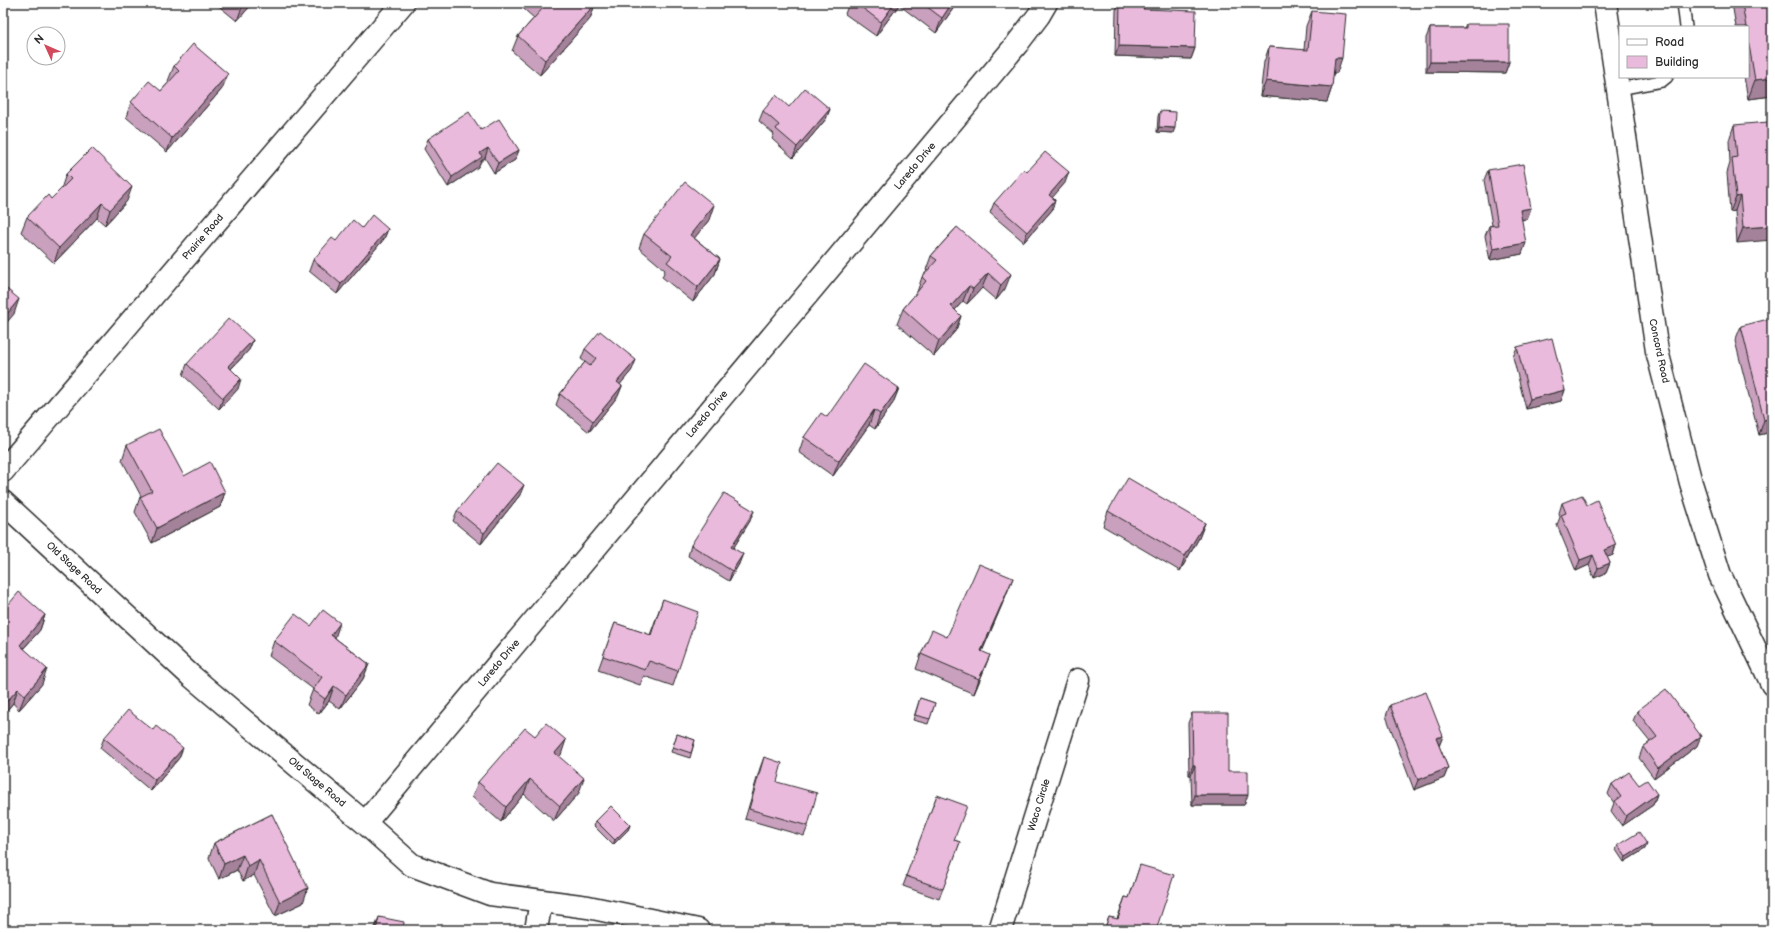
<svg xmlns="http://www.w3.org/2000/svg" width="1775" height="933" font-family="'Balsamiq Sans',sans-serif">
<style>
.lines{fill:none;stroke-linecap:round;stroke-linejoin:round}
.lane-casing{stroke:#2b2b2b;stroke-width:14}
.street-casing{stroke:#2b2b2b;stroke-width:25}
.secondary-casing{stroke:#2b2b2b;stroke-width:25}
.lane{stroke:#fff;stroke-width:11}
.street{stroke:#fff;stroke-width:22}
.secondary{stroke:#fff;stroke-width:22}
.wall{fill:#c9a0bd;stroke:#2b2b2b}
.shaded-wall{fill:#a4829a;stroke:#2b2b2b}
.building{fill:#eabadc;stroke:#2b2b2b}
.labels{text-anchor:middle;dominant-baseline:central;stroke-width:3;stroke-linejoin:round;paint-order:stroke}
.street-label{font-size:10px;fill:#2b2b2b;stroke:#fff}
</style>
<rect width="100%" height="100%" fill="#fff"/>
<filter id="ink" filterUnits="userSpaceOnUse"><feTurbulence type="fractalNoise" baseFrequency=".025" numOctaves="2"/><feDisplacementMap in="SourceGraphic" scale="8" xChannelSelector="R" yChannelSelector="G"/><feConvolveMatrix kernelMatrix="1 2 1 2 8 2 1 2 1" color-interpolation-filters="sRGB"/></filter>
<g filter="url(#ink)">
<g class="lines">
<g class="lane-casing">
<path id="lane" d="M1683,3L1686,27
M1618,89L1662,81L1667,77"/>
</g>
<g class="street-casing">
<path id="street" d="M3,471L403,3
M3,502L190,675L365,823L412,865L490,894L588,907L698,930
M365,823L1017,44L1039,15L1046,3
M536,930L541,901
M1000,930L1078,680"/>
</g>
<g class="secondary-casing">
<path id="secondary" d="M1605,3L1657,351L1691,483L1720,575L1772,684"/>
</g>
<use href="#lane" class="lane"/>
<use href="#street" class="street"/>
<use href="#secondary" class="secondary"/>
</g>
<path class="wall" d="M215,3H253L237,21Z
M517,3H594L595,4L590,19L540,75L512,51L518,36L534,18Z
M849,3H957L936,33L899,5L876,36L845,14Z
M1119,3H1144L1143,9L1195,48L1191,59L1115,56L1116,10Z
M1732,3H1772V96L1748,99L1744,77H1748V27H1736Z
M1312,11L1337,73H1333L1332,87L1327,102L1260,96L1264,62L1269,47L1304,50L1306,26Z
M1466,24L1509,62L1505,73L1426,72V38L1430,28H1464Z
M174,66L222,89L167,152L126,117L131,102L161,91L169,82L168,81Z
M789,107L830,109L826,119L793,158L772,139L774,134L759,121L763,111Z
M1160,111L1173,133L1157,132L1158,116Z
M1734,125L1772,161L1737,243L1735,211L1730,212L1727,173L1730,163L1729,140Z
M481,130L519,150L515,160L494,173L485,158L481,161L478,167L448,187L424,149L428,139Z
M1488,170L1531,208L1527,219L1521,220L1522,254L1490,260L1485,236L1489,226L1492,225L1484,180Z
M1027,172L1065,183L1052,197L1055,200L1052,210L1024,242L990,213L994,203Z
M66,174L127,201L105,225L97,218L54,263L21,232L27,217L51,199L61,189Z
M709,220L694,238L720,259L715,274L693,302L662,277L665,270L639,248L644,234Z
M957,227L1005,289L996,300L982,288L967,304L963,301L955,310L961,316L956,330L934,356L897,324L903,309L917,292L922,277L927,271L926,270L931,256Z
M362,228L388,229L384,239L337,294L309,271L313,260L336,241Z
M1741,326L1772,432L1759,435L1735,341Z
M253,340L249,350L231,369L238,389L219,409L183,375L187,364Z
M1517,347L1565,390L1561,401L1526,409L1513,357Z
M585,349L632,370L620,384L622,386L618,396L589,432L556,405L560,394L585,362L581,359Z
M899,388L893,403L875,429L869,425L833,476L799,452L804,437L827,417Z
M127,445L184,476L225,492L220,507L152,543L135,512L140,497L141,496L122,460Z
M520,495L481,544L453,521L457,511Z
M1562,503L1587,505L1616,545L1613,555L1607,557L1610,563L1606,573L1594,578L1589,565L1576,571L1557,525L1560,517L1559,513Z
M1108,511L1205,523L1199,538L1180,571L1103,526Z
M750,521L733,548L739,564L729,581L688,556L691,545Z
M1007,593L982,651L984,670L974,694L916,669L921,654L947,637Z
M663,599L678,671L673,686L644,676L640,685L598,670L615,623L650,635Z
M3,611L45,615L40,630L24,648L42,684L19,710L13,703L3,715Z
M311,626L335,638L369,664L363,679L340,709L329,701L319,714L307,705L313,689L269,656L274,641Z
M920,698L935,703L928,724L913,720Z
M1390,705L1443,736L1439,746L1448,768L1444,778L1414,790L1386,716Z
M1637,711L1697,746L1654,778L1639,758L1643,747L1650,742L1633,721Z
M1192,713L1228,771L1244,805H1192L1191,775H1189L1188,723Z
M677,734L695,740L690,758L671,752Z
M535,736L561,755L559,757L579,793L554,821L524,794L501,822L472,797L478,782Z
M104,738L179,758L151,791L100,748Z
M764,757L777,782L808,826L804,836L745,819L760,768Z
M1612,784L1639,785L1657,794L1653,805L1622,826L1611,811L1614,803L1608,794Z
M937,795L954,840L960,842L939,899L903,886Z
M272,814L303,903L275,916L254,875L243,881L237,870L219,879L209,858L214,843Z
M596,821L630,825L628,830L613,845L594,826Z
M1618,845L1645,849L1624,862L1616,850Z
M1140,865L1157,927L1162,930H1104L1109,917L1117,919L1125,897L1129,898Z
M379,917L403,930H374Z"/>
<path class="shaded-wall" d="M245,3H253L237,21L242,7Z
M895,3H900L899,5L876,36L881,22Z
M952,3H957L936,33L942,18Z
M595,4L590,19L540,75L545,60Z
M1119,46L1195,48L1191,59L1115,56Z
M1335,58H1342L1337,73H1329Z
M1430,62H1509L1505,73L1426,72Z
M228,74L222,89L167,152L172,138Z
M1772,78V96L1748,99L1755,80Z
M1266,81L1332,87L1327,102L1260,96Z
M830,109L826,119L793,158L797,147Z
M1159,127L1175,128L1173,133L1157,132Z
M488,148L485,158L481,161L478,167L448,187L452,177L480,153Z
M519,150L515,160L494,173L498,163Z
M1069,172L1065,183L1046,205L1049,195Z
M132,187L127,201L105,225L110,210Z
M1740,196L1735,211L1730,212L1736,197Z
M1055,200L1052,210L1024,242L1027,232Z
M102,203L97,218L54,263L59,248Z
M714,205L709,220L685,250L690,235Z
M1531,208L1527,219L1516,220L1520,210Z
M1772,226V240L1737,243L1743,228Z
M388,229L384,239L337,294L341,284Z
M1526,243L1522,254L1490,260L1493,249Z
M720,259L715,274L693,302L698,287Z
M988,273L982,288L967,304L973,289Z
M1011,274L1005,289L996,300L1001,285Z
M969,286L963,301L945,321L951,306Z
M19,299L14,314L3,327V319Z
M961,316L956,330L934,356L939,341Z
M253,340L249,350L224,376L228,366Z
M636,360L632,370L614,392L617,382Z
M241,379L238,389L219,409L223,398Z
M622,386L618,396L589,432L593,421Z
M899,388L893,403L875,429L880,414Z
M1565,390L1561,401L1526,409L1530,399Z
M874,410L869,425L833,476L839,461Z
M1772,418V432L1759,435L1764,420Z
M524,485L520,495L481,544L484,533Z
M225,492L220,507L152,543L157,528Z
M754,511L750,521L728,557L731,547Z
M1205,523L1199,538L1180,571L1185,556Z
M1616,545L1613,555L1600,560L1604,550Z
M743,554L739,564L729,581L732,571Z
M1593,555L1589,565L1576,571L1580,560Z
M1610,563L1606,573L1594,578L1598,568Z
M1013,578L1007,593L976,666L981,651Z
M45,615L40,630L14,659L20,645Z
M340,623L335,638L331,635Z
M990,655L984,670L974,694L979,679Z
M369,664L363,679L340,709L346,695Z
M47,669L42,684L19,710L25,695Z
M334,686L329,701L319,714L325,699Z
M18,689L13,703L3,715V713L7,701Z
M1443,736L1439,746L1436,738Z
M1701,736L1697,746L1654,778L1658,768Z
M566,740L561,755L549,768L555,753Z
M183,748L179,758L151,791L155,780Z
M1193,765H1195L1191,775H1189Z
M1448,768L1444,778L1414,790L1418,780Z
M584,778L579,793L554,821L560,806Z
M530,779L524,794L501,822L506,807Z
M1657,794L1653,805L1622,826L1626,816Z
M1195,795H1248L1244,805H1192Z
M630,825L628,830L613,845L615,840Z
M1647,844L1645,849L1624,862L1626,857Z
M243,855L237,870L219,879L224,864Z
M259,860L254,875L243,881L248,866Z
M308,888L303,903L275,916L280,902Z"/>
<path class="building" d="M238,3H245L242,7Z
M539,3H594L595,4L545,60L518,36L544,7Z
M856,3H895L881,22Z
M922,3H952L942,18Z
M1120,3H1144L1143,9L1196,11L1195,48L1119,46Z
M1742,3H1772V78L1755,80L1748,39V27H1746Z
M1312,11L1346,14L1342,58H1335L1332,87L1266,81L1269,47L1308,50Z
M1466,24H1509V62H1430V28H1466Z
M193,44L228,74L172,138L131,102L149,81L161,91L179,71L174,66Z
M805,88L830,109L797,147L776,129L779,125L763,111L776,95L789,107Z
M1160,111L1176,112L1175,128L1159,127Z
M469,112L481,130L499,119L519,150L498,163L488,148L480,153L482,157L452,177L428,139Z
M1768,122L1772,161V226L1743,228L1740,196L1736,197L1732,158L1737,157L1734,125Z
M92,148L132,187L110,210L102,203L59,248L27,217L48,195L51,199L71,179L66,174Z
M1045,152L1069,172L1049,195L1055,200L1027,232L994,203L1024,169L1027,172Z
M1523,164L1531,208L1520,210L1526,243L1493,249L1489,226L1498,225L1488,170Z
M685,182L714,205L690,235L720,259L698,287L667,262L672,256L644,234Z
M372,215L388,229L341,284L313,260L332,238L336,241L353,220L362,228Z
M957,227L1011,274L1001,285L988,273L973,289L969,286L951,306L961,316L939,341L903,309L926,281L922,277L937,260L931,256Z
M3,286L19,299L3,319Z
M229,318L253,340L228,366L241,379L223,398L187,364Z
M1772,318V418L1764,420L1741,326Z
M600,331L636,360L617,382L622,386L593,421L560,394L585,362L590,366L596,358L585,349Z
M1552,338L1565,390L1530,399L1517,347Z
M864,364L899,388L880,414L874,410L839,461L804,437L821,413L827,417Z
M159,429L184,476L210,462L225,492L157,528L140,497L152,491L127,445Z
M497,463L524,485L484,533L457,511Z
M1128,478L1205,523L1185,556L1108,511Z
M724,493L754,511L731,547L743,554L732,571L691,545Z
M1582,495L1587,505L1597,500L1616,545L1604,550L1610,563L1598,568L1593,555L1580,560L1561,515L1566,513L1562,503Z
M979,564L1013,578L981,651L990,655L979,679L921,654L932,630L947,637Z
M19,592L45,615L20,645L47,669L25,695L18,689L7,701L3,698V611Z
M663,599L698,612L678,671L649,661L645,670L603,656L615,623L651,635Z
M323,610L340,623L331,635L369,664L346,695L334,686L325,699L313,690L322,677L274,641L295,614L311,626Z
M1666,689L1701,736L1658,768L1643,747L1657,737L1637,711Z
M1426,692L1443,736L1436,738L1448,768L1418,780L1390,705Z
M920,698L935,703L930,719L915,715Z
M128,710L153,730L156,726L183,748L155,780L104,738Z
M1192,713H1228V771H1248V795H1195V765H1193Z
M546,723L566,740L555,753L584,778L560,806L530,779L506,807L478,782L525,728L535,736Z
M677,734L695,740L691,753L673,747Z
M764,757L782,763L777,782L817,793L808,826L749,809Z
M1629,772L1639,785L1647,780L1657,794L1626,816L1615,801L1621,797L1612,784Z
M937,795L967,806L954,840L960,842L943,889L906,876Z
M611,806L630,825L615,840L596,821Z
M272,814L308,888L280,902L259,860L248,866L243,855L224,864L214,843Z
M1639,832L1647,844L1626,857L1618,845Z
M1140,865L1174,875L1157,927L1162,929V930H1104L1109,917L1118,919L1125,897L1129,898Z
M379,917L404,922L403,930H376Z"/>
</g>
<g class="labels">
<g class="street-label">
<text transform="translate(915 166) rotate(-50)">Laredo Drive</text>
<text transform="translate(203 237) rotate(-49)">Prairie Road</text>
<text transform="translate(1659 351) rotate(78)">Concord Road</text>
<text transform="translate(707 414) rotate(-50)">Laredo Drive</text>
<text transform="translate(74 568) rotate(43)">Old Stage Road</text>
<text transform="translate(499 663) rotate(-50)">Laredo Drive</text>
<text transform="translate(317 782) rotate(40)">Old Stage Road</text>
<text transform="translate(1039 805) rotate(-73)">Waco Circle</text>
</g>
</g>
<rect width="1775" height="933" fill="none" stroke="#fff" stroke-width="16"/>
<rect x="8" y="8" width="1759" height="917" fill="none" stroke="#2b2b2b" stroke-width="1.5" filter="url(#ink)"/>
<rect x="1619" y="26" width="130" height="52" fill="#ffffff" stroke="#aaaaaa"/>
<rect x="1627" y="39" width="20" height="6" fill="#ffffff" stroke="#aaaaaa"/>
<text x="1655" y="46" font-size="12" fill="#2b2b2b">Road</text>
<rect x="1627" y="56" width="20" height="12" fill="#eabadc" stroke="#aaaaaa"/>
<text x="1655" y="66" font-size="12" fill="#2b2b2b">Building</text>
<g transform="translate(46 46) rotate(315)"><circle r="19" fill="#ffffff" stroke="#aaaaaa"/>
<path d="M0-3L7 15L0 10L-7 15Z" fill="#d1495b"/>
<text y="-6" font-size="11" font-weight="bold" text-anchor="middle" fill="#2b2b2b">N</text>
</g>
</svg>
